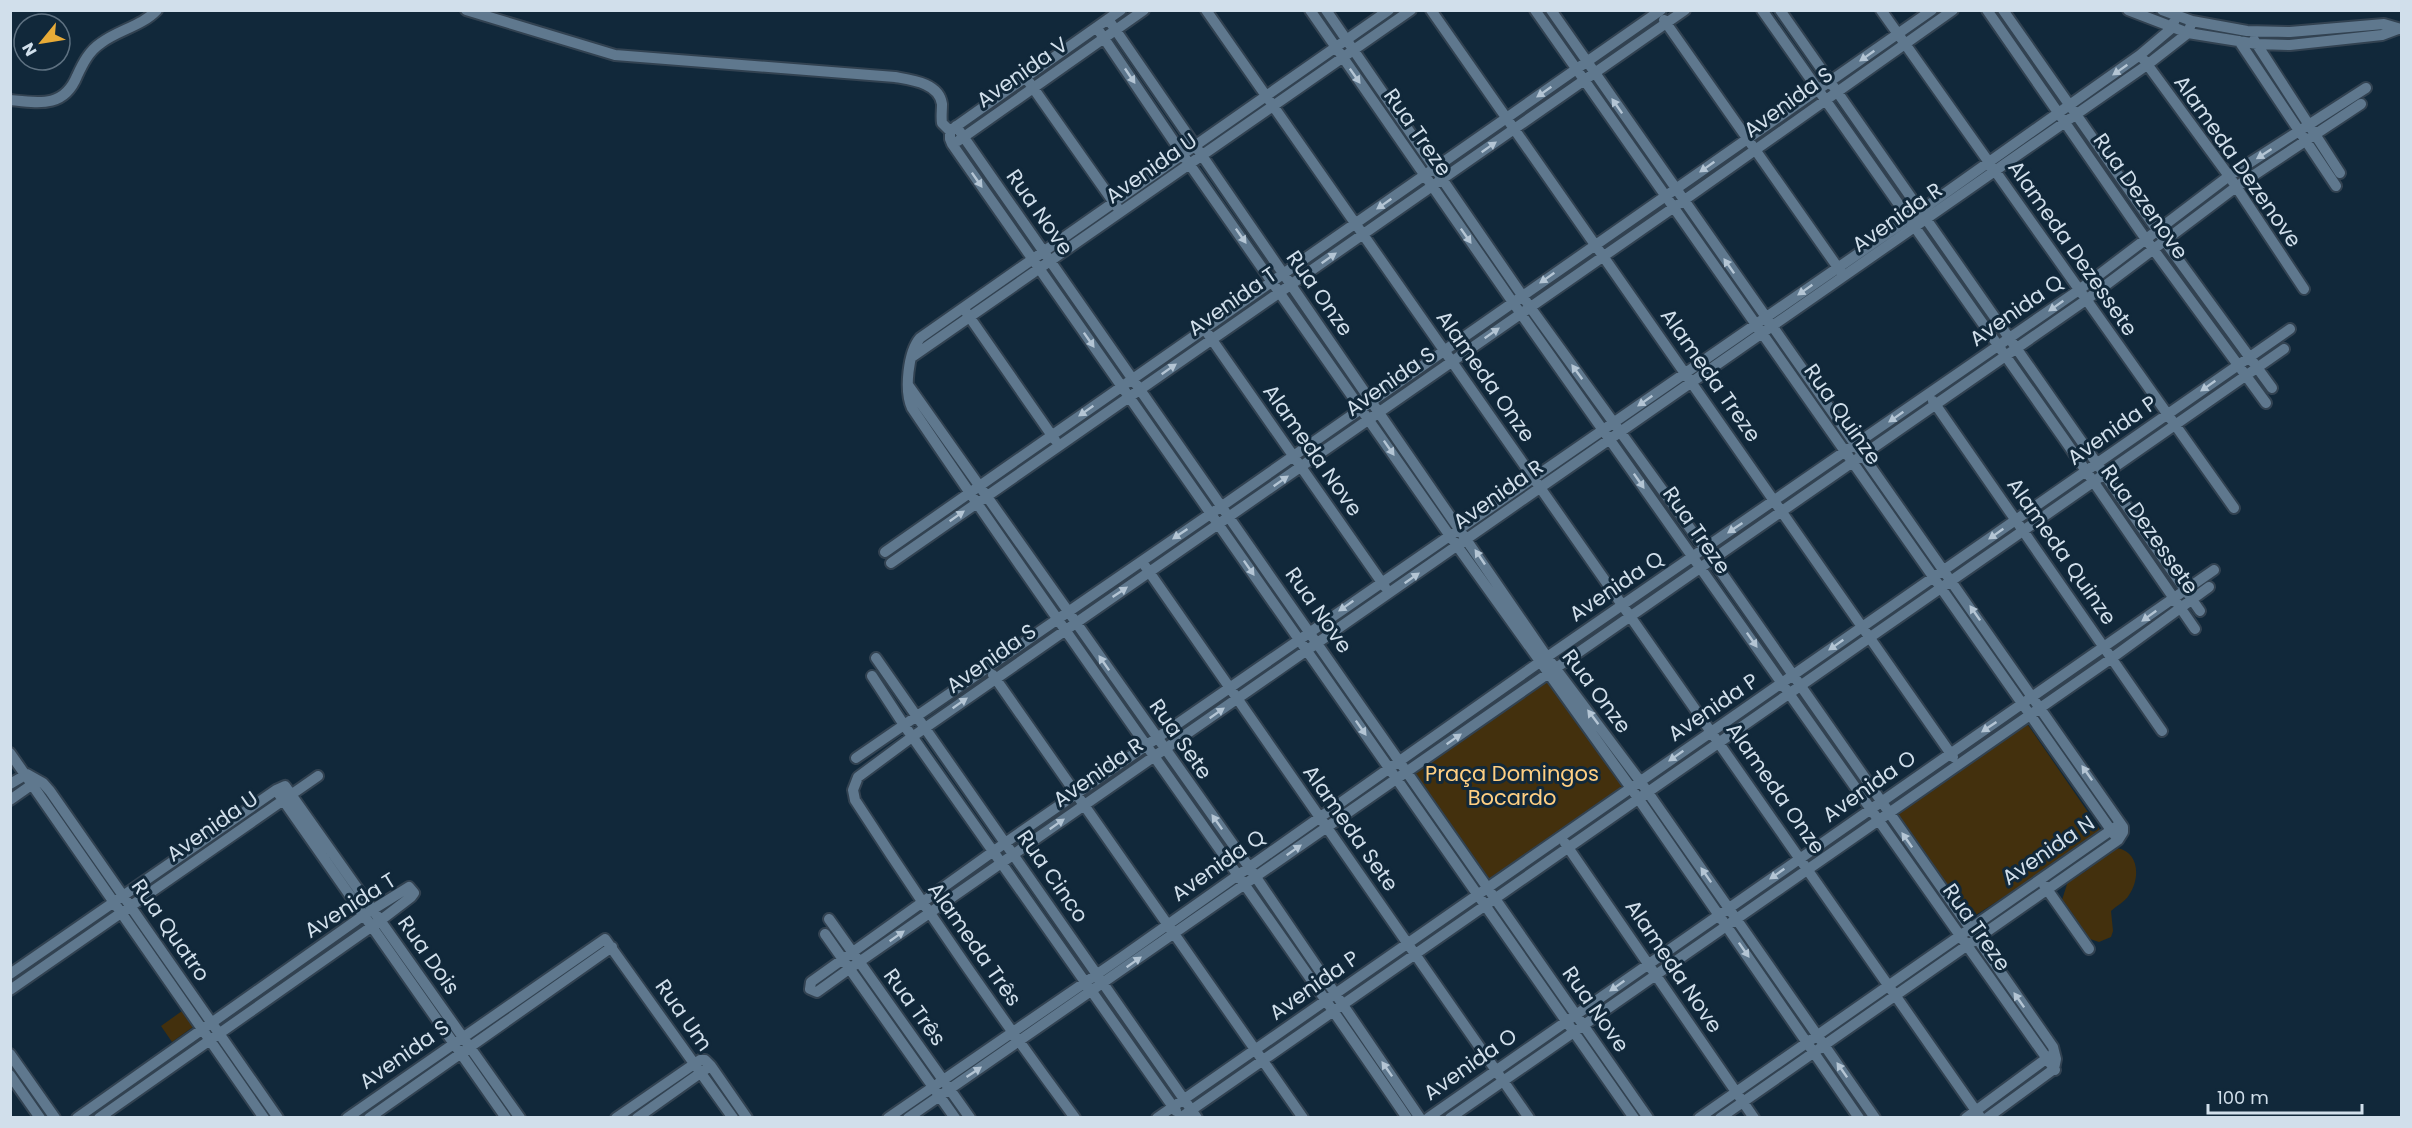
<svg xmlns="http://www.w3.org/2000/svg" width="2412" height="1128" font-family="Poppins,sans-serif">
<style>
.green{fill:#43300d}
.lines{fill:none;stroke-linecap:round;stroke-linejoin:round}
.street-casing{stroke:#324251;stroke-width:14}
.street{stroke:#5f788e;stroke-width:10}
.oneway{fill:#b4c5d4}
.labels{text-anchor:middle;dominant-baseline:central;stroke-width:6;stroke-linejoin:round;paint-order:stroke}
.street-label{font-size:21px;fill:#d1dfeb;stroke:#11283a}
.park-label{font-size:21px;fill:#ffcf82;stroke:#11283a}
</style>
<rect width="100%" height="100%" fill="#11283a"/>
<path class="green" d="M1548,676L1629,788L1489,886L1410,772Z
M2026,722L2101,831L2037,876L1968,920L1896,815L1954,771Z
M2117,848C2140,852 2140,879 2129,895C2125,902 2117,905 2111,911L2113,931L2111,937L2099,942L2087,938L2076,928L2073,914L2063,906L2062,900L2068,881C2074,878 2080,875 2086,871C2097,862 2099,851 2117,848Z
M182,1011L193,1027L172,1042L161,1026Z"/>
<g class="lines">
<g class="street-casing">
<path id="street" d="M466,10L615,55L895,77C912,80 939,83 942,104C942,111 941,117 942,123L950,131
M1206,10L1981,1118
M1310,10L1521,314L2055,1070
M1326,10L1530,307L1705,549L2053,1047L2056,1059L2054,1069L1987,1118
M1389,10L920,338C908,352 904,391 912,408C1073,647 1244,879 1407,1118
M1431,10L1953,757
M1535,10L2118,840
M1551,10L2123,827V832L2118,840L1720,1118
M1762,10L2064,439L2195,629
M1780,10L2200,611
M1881,10L2234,508
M1987,10L2145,238L2266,403
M2003,10L2164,240L2272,388
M2128,10L2188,33L2257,44L2290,45L2382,35L2398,29
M2162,10L2192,21L2247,31L2290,32L2384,24L2401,29
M2176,16L2172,28L2140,55L1920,211L1005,843L811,982L810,989L817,992L849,969L2147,65L2188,33L2192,21
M1108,19L1547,657L1640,781L1875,1118
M1664,20L1841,272
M1097,28L1183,155L1450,536L1631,788L1859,1118
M2254,40L2340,173
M2239,41L2336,186
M2144,60L2229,176L2304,289
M1029,82L1117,207
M10,100C39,103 64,108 77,76C83,63 89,51 101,43C118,30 142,26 157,10
M956,126L1648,1118
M951,130L1121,10
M950,131V139L952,144L1634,1118
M958,141L1144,10
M966,312L1055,440
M1208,334L1385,587
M912,357L1411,10
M908,385L1249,867L1420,1118
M1933,401L2162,731
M885,552L1661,10
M891,563L1685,10
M1145,566L1529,1118
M876,658L1197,1118
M993,675L1303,1118
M872,676L904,725L1176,1111
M10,753L264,1118
M856,758L1222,506L1932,10
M10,784L27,774L43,783L50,791L278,1118
M276,790L506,1118
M10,800L37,781
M1565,843L1754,1118
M2044,885L2089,949
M829,919L970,1118
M825,934L955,1118
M10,974L276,790L285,786L520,1118
M10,990L318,776
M10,1054L55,1118
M10,1075L40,1118
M77,1118L364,915L409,887L414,893L411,897L381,920L99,1118
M347,1118L605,939L733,1118
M369,1118L612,947
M616,1118L700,1060H705L711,1066L747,1118
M637,1118L706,1069
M888,1118L1122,957L1547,657L2079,290L2229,176L2366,88
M908,1118L2086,300L2236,187L2361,104
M1075,1118C998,1014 925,908 855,800L853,790L858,777L912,737L1683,201L1953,10
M1157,1118L2290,329
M1180,1118L2284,349
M1428,1118L2214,570
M1450,1118L2112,658L2209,587
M1699,1118L2117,826
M1966,1118L2050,1056"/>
</g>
<use href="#street" class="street"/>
</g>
<defs><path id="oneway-solid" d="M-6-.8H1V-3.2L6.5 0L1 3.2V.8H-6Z" transform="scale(1.5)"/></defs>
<g class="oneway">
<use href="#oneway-solid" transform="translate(1867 56) rotate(145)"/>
<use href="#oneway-solid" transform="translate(2120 70) rotate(145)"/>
<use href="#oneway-solid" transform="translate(1130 76) rotate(56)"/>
<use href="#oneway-solid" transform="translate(1355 76) rotate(55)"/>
<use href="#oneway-solid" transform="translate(1544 92) rotate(145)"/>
<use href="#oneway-solid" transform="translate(1617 106) rotate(-125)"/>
<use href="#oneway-solid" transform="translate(1489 147) rotate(-35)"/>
<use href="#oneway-solid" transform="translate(2264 154) rotate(147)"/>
<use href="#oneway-solid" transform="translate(1707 167) rotate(145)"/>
<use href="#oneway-solid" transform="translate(977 180) rotate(55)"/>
<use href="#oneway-solid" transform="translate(1384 204) rotate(145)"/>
<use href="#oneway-solid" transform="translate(1241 236) rotate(55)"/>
<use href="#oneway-solid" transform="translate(1466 236) rotate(55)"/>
<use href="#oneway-solid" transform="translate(1329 258) rotate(-35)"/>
<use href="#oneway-solid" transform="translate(1729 266) rotate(-125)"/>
<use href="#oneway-solid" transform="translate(1547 278) rotate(145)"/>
<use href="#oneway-solid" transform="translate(1805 290) rotate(145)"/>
<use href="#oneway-solid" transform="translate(2056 306) rotate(145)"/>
<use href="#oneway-solid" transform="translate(1492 333) rotate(-35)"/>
<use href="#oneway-solid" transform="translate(1089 340) rotate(55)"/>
<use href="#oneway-solid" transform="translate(1169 369) rotate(-35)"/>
<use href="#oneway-solid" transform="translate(1577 372) rotate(-126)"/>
<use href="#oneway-solid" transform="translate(2208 386) rotate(145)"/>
<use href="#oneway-solid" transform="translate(1645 401) rotate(145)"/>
<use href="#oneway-solid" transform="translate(1086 411) rotate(145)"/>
<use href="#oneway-solid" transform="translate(1896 417) rotate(145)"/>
<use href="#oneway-solid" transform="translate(1389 448) rotate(55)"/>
<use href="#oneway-solid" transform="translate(1281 481) rotate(-35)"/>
<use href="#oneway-solid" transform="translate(1639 481) rotate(55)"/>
<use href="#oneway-solid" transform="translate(957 516) rotate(-35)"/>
<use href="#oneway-solid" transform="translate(1735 528) rotate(146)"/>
<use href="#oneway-solid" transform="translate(1180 534) rotate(146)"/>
<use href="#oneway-solid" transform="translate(1996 534) rotate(145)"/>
<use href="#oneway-solid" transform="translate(1480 557) rotate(-124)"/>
<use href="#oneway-solid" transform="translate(1249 568) rotate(55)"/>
<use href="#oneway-solid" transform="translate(1412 578) rotate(-35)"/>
<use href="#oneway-solid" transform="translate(1120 592) rotate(-34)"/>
<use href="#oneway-solid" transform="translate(1346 606) rotate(145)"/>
<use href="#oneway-solid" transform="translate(1975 613) rotate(-125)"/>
<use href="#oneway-solid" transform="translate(2149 616) rotate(144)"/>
<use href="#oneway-solid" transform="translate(1752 640) rotate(55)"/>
<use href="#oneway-solid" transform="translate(1836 645) rotate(145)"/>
<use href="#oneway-solid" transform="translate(1104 663) rotate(-125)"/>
<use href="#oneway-solid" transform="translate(960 703) rotate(-35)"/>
<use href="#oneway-solid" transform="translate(1217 713) rotate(-35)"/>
<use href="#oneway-solid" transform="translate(1593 717) rotate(-127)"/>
<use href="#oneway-solid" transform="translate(1989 727) rotate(146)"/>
<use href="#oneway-solid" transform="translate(1361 728) rotate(55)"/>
<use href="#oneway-solid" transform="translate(1454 739) rotate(-35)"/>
<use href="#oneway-solid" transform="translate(1676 756) rotate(145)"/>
<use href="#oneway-solid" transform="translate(2087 773) rotate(-125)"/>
<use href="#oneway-solid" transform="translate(1217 822) rotate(-125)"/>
<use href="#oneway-solid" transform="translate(1057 824) rotate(-35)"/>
<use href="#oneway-solid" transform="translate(1907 840) rotate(-125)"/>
<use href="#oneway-solid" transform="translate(1294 850) rotate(-35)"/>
<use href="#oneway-solid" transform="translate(1777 874) rotate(145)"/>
<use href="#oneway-solid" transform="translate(1706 875) rotate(-125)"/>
<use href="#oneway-solid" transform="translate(897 936) rotate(-35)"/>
<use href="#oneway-solid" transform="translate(1744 950) rotate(55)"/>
<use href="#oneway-solid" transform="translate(1134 962) rotate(-35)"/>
<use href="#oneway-solid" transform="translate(1617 986) rotate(145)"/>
<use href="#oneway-solid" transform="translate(2019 1000) rotate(-125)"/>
<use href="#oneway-solid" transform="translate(1387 1069) rotate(-125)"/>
<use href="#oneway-solid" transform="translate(1842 1070) rotate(-125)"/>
<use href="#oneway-solid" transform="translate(974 1072) rotate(-34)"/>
</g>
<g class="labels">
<g class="street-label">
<text transform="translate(1022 72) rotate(-35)">Avenida V</text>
<text transform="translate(1788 102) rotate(-36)">Avenida S</text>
<text transform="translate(1418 132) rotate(55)">Rua Treze</text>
<text transform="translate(2238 161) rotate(55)">Alameda Dezenove</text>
<text transform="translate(1151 168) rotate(-35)">Avenida U</text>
<text transform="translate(2141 196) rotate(55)">Rua Dezenove</text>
<text transform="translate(1040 212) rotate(55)">Rua Nove</text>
<text transform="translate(1897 217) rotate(-35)">Avenida R</text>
<text transform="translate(2073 248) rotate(55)">Alameda Dezessete</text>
<text transform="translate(1320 293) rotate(55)">Rua Onze</text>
<text transform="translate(1232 301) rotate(-35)">Avenida T</text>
<text transform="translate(2016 310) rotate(-35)">Avenida Q</text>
<text transform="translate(1711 375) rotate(55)">Alameda Treze</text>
<text transform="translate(1486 376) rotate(55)">Alameda Onze</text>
<text transform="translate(1390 381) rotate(-35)">Avenida S</text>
<text transform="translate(1843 414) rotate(55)">Rua Quinze</text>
<text transform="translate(2112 430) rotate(-35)">Avenida P</text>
<text transform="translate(1313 450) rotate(55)">Alameda Nove</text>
<text transform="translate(1498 494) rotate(-35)">Avenida R</text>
<text transform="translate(2150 529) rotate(55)">Rua Dezessete</text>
<text transform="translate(1697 530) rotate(55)">Rua Treze</text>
<text transform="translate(2062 551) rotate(55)">Alameda Quinze</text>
<text transform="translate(1616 586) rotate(-34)">Avenida Q</text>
<text transform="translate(1319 610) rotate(55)">Rua Nove</text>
<text transform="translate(991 658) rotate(-35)">Avenida S</text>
<text transform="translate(1597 691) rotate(53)">Rua Onze</text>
<text transform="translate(1713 707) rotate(-34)">Avenida P</text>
<text transform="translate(1181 739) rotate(55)">Rua Sete</text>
<text transform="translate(1098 772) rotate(-35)">Avenida R</text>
<text transform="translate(1869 786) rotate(-35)">Avenida O</text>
<text transform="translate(1776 788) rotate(55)">Alameda Onze</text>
<text transform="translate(212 826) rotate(-35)">Avenida U</text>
<text transform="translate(1351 828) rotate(55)">Alameda Sete</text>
<text transform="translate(2048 850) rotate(-34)">Avenida N</text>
<text transform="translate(1218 865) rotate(-35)">Avenida Q</text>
<text transform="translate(1053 876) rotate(55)">Rua Cinco</text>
<text transform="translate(350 905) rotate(-32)">Avenida T</text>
<text transform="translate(1977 927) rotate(55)">Rua Treze</text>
<text transform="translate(171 930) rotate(55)">Rua Quatro</text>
<text transform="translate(975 944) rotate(55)">Alameda Três</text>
<text transform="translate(429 955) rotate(55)">Rua Dois</text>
<text transform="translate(1674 966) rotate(56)">Alameda Nove</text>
<text transform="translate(1314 985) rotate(-35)">Avenida P</text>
<text transform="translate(915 1007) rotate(54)">Rua Três</text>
<text transform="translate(1596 1009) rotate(55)">Rua Nove</text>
<text transform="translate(684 1015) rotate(55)">Rua Um</text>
<text transform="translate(404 1054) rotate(-35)">Avenida S</text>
<text transform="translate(1470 1064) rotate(-35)">Avenida O</text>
</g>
<g class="park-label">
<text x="1512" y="773">Praça Domingos<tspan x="1512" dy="24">Bocardo</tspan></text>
</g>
</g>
<rect width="2412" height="1128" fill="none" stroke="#d1dfeb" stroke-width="24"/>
<g transform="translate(42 42) rotate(240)"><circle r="28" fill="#11283a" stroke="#5e7181" stroke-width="1.5"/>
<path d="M0-4.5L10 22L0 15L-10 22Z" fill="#e8ab37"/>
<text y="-9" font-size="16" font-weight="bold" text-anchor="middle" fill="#d1dfeb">N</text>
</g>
<path d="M2208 1104v9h154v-9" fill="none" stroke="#d1dfeb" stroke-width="3"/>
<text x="2217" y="1104" font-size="18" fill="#d1dfeb" stroke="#11283a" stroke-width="4.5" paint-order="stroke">100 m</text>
</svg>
